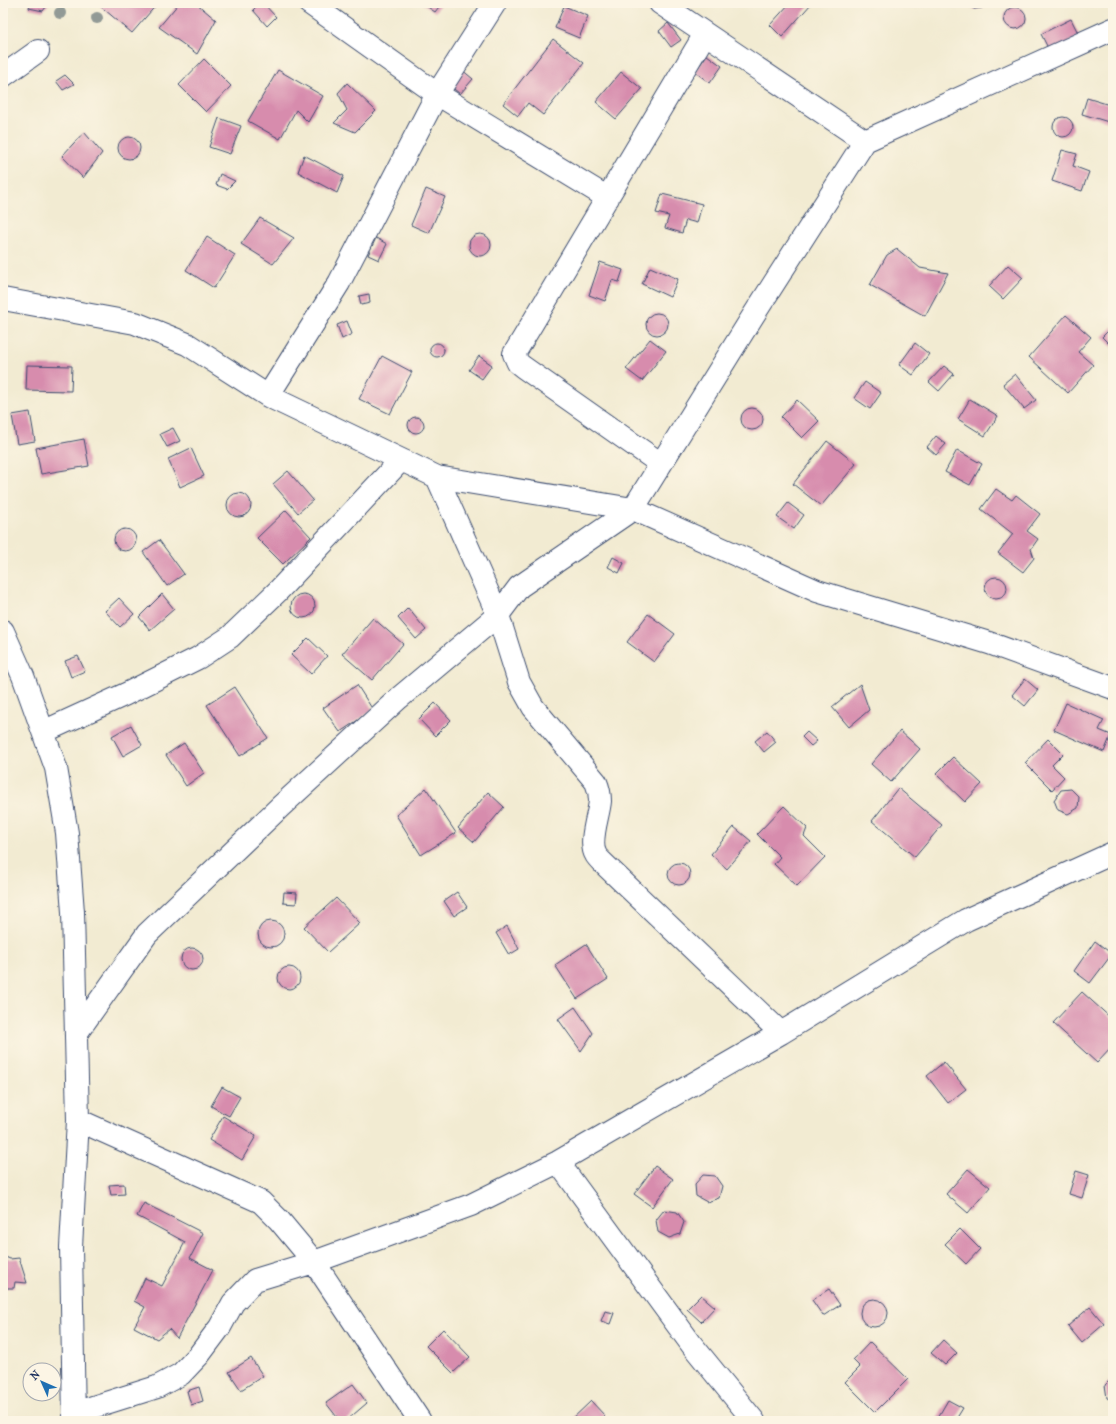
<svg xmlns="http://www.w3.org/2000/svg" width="1116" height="1424" font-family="'IM FELL French Canon',serif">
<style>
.building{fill:#d78cad}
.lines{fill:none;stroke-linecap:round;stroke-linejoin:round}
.street-casing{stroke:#3b4b6f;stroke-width:24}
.street{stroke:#fff;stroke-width:22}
.tree{fill:#929a96}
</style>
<rect width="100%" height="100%" fill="#fcf5e5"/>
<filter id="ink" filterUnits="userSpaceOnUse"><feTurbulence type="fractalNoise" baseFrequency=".025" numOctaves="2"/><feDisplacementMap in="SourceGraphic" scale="8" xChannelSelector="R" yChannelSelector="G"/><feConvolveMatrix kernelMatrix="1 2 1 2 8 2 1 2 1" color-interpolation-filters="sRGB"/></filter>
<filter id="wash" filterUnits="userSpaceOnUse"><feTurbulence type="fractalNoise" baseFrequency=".012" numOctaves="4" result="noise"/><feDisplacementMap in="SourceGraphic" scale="16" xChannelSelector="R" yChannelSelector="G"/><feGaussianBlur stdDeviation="0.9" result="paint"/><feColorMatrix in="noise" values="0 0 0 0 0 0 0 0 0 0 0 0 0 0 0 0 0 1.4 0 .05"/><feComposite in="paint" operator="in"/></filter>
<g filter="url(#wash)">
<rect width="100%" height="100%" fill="#f2ebd2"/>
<g id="blocks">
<path class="building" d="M30,3H49L43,11L29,8Z
M99,3H158L132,33L98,4Z
M179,3H196L216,20L197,54L159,27Z
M260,3H263L276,17L267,26L253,10Z
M422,3H442L435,12Z
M790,3H810L811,4L782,37L770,25Z
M966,3H986L982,8L974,9Z
M564,6L588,16L579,38L555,28Z
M1004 18a11 11 0 1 1 22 0a11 11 0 1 1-22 0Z
M1071,19L1080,37L1050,52L1041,34Z
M668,23L681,40L671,47L659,31Z
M553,39L584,63L543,115L528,103L518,116L503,104Z
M707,55L722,66L710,83L695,72Z
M204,59L231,86L206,112L179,85Z
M461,69L473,79L460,94L448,84Z
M278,70L323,96L308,122L296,110L280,139L248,121Z
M621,72L642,89L616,119L596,102Z
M65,75L74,84L63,90L56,81Z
M347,83L376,111L355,132L334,123L347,110L338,93Z
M1087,98L1113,106L1112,123L1082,114Z
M1053 127a10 10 0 1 1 20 0a10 10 0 1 1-20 0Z
M219,118L241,126L230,154L209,147Z
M84,132L102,153L83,178L62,156Z
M118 148a11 11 0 1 1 22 0a11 11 0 1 1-22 0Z
M1062,150L1077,154L1073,166L1089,172L1082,191L1052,181Z
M304,155L344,176L337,193L298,172Z
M220,174L235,181L227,189L216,185Z
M426,189L445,197L429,233L411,225Z
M662,194L702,204L697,223L686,220L682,233L665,228L669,216L656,213Z
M260,218L294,238L273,264L241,244Z
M469 245a11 11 0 1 1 22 0a11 11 0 1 1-22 0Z
M207,237L235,255L214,288L186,270Z
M376,238L387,244L379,260L368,255Z
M897,249L920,268L948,273L925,316L870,285L887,255Z
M600,262L623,270L619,282L612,280L605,301L589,295Z
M1008,265L1023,278L1003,299L989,286Z
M650,267L678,279L670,297L642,284Z
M369,294L370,303L361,305L359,296Z
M646 324a11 11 0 1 1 22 0a11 11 0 1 1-22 0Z
M1066,315L1091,337L1078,352L1093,365L1068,393L1029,357Z
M347,321L352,334L342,339L337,325Z
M1113,326V348L1102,337Z
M650,339L666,351L642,381L626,369Z
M430 350a7 7 0 1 1 14 0a7 7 0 1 1-14 0Z
M915,343L929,354L913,375L899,365Z
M382,356L412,372L390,414L359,399Z
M479,356L492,365L482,379L469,370Z
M27,365L72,366L71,391L26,390Z
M944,366L954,374L939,391L929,382Z
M1015,374L1036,400L1024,409L1003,384Z
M865,382L881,393L870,409L854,398Z
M970,399L998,416L985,436L958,419Z
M797,400L819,421L802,438L781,417Z
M741 419a11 11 0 1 1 22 0a11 11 0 1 1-22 0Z
M30,412L35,441L17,444L12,415Z
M408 425a8 8 0 1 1 16 0a8 8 0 1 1-16 0Z
M173,428L180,441L167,447L160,434Z
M936,436L946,444L936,455L927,447Z
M84,439L89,466L41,474L36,448Z
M827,441L856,464L821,506L793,484Z
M191,448L204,476L180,487L168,459Z
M957,450L982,464L970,485L945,472Z
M288,471L313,500L298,513L273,484Z
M996,489L1012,500L1016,495L1040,514L1027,531L1038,539L1031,549L1034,558L1023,572L998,553L1013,534L981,509Z
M227 505a12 12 0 1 1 24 0a12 12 0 1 1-24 0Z
M788,503L804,515L794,529L777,517Z
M286,510L311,537L283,564L257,538Z
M114 540a11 11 0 1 1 22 0a11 11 0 1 1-22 0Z
M159,540L184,574L167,586L143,552Z
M613,557L624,563L619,573L608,567Z
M985 588a11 11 0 1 1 22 0a11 11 0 1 1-22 0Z
M291 606a12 12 0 1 1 24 0a12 12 0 1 1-24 0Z
M162,594L174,609L150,630L139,617Z
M119,598L134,614L120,627L105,611Z
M408,608L426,630L416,639L398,618Z
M648,614L675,634L654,662L627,642Z
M373,618L403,644L372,680L342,654Z
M308,638L327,656L311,674L291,655Z
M78,656L85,671L71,677L65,661Z
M1025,679L1038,690L1025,706L1012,695Z
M860,684L869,710L849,727L832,707Z
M357,685L373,710L340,732L323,708Z
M235,687L268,738L240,756L207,705Z
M435,703L451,720L435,736L419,719Z
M1066,703L1104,720L1099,730L1111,735L1104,752L1054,730Z
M131,725L142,745L123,756L112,736Z
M767,731L776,742L764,752L755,741Z
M900,731L920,749L891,782L871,764Z
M807,732L817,741L811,746L802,737Z
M1048,739L1063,754L1052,765L1064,777L1052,790L1025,763Z
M184,743L204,773L186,786L166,755Z
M953,757L982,784L965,802L936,774Z
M426,788L456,833L421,855L396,815Z
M898,788L942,825L915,857L872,821Z
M1071,789L1079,797L1078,808L1068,814L1058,810L1054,800L1061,790Z
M488,792L504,807L474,842L458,828Z
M784,806L807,828L804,836L825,857L797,886L774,864L780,857L757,834Z
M734,827L751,841L727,869L711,854Z
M668 874a11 11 0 1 1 22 0a11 11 0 1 1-22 0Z
M284,892L297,893L296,904L283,903Z
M457,892L467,907L454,916L444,901Z
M336,898L360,923L328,952L304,927Z
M258 934a13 13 0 1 1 26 0a13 13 0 1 1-26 0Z
M507,926L519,949L509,955L496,933Z
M1095,941L1112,954L1090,983L1074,971Z
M586,944L608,979L577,999L555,965Z
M181 959a11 11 0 1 1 22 0a11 11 0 1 1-22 0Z
M278 978a11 11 0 1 1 22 0a11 11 0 1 1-22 0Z
M1082,992L1113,1020V1046L1097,1063L1053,1023Z
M575,1007L593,1033L581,1051L558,1019Z
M944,1062L966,1089L948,1103L927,1076Z
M222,1087L240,1097L229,1116L211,1106Z
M223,1116L256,1136L242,1160L209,1140Z
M655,1166L673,1179L652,1207L634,1194Z
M968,1169L990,1187L968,1213L946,1194Z
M1076,1171L1089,1175L1082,1198L1069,1194Z
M703,1175L715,1176L722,1186L719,1198L707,1202L696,1196L695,1184Z
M124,1184L125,1194L111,1195L109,1185Z
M144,1203L203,1233L190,1258L213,1270L177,1338L169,1329L157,1339L134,1327L145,1307L134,1301L145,1278L162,1286L185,1242L137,1216Z
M664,1210L677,1212L684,1222L680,1234L669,1238L658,1232L656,1220Z
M960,1229L980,1249L966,1264L945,1244Z
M3,1256L10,1259L19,1258L27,1283L15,1282L14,1288H3Z
M829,1289L840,1305L823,1316L812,1300Z
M701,1295L715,1307L701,1322L687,1309Z
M860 1313a14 14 0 1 1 28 0a14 14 0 1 1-28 0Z
M1090,1307L1104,1324L1082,1343L1068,1326Z
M605,1311L614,1313L610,1324L601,1321Z
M443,1329L470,1357L453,1373L426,1346Z
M943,1340L957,1353L945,1365L931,1353Z
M870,1342L908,1379L875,1412L845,1382L860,1367L853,1360Z
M251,1358L263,1376L241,1390L229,1372Z
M1113,1377V1401L1107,1398L1105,1385Z
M353,1384L367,1403L346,1421H340L326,1403Z
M199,1387L203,1401L191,1405L187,1391Z
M948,1400L963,1408L955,1421H941L937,1419Z
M591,1401L605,1416L600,1421H570Z"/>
</g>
</g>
<g filter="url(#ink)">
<use href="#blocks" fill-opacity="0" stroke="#3b4b6f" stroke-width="1"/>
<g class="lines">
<g class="street-casing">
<path id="street" d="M309,3L437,94L608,198
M660,3L865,141
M3,76L38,51
M3,299L135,323L187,344L268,396L437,477L633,509L817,591L989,643L1113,688
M268,396L339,283L437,94L495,3
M661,464L523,367L518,363L514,354L705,34
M437,477L498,615L519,682L533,707L596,782C599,789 600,794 600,801C599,815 588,842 596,855C597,857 600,860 602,862L781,1033
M3,631L23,676L56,768L67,833L73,912L78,1120L71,1247L74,1421
M43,732L126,694L198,658L230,637L278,591L401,460
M76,1034L147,934L281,806L399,698L498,615L519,587L633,509L753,316L865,141L1113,29
M78,1120L261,1202L279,1220L314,1262L420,1421
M558,1162L692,1345L754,1421
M74,1413L157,1387L181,1374L199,1355L220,1327L233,1303L255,1280L314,1262L471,1205L558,1162L781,1033L966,920L1113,853"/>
</g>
<use href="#street" class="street"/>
</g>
<g class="tree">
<circle cx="60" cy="13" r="6"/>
<circle cx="97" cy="18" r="6"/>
</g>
</g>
<rect width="1116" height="1424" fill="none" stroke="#fcf5e5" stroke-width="16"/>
<g transform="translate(42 1382) rotate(315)"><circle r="19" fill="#fcf5e5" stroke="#a2a6af"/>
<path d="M0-3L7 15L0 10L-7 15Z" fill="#1f6fb2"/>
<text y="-6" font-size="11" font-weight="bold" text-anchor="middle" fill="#1b2f5e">N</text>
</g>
</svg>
